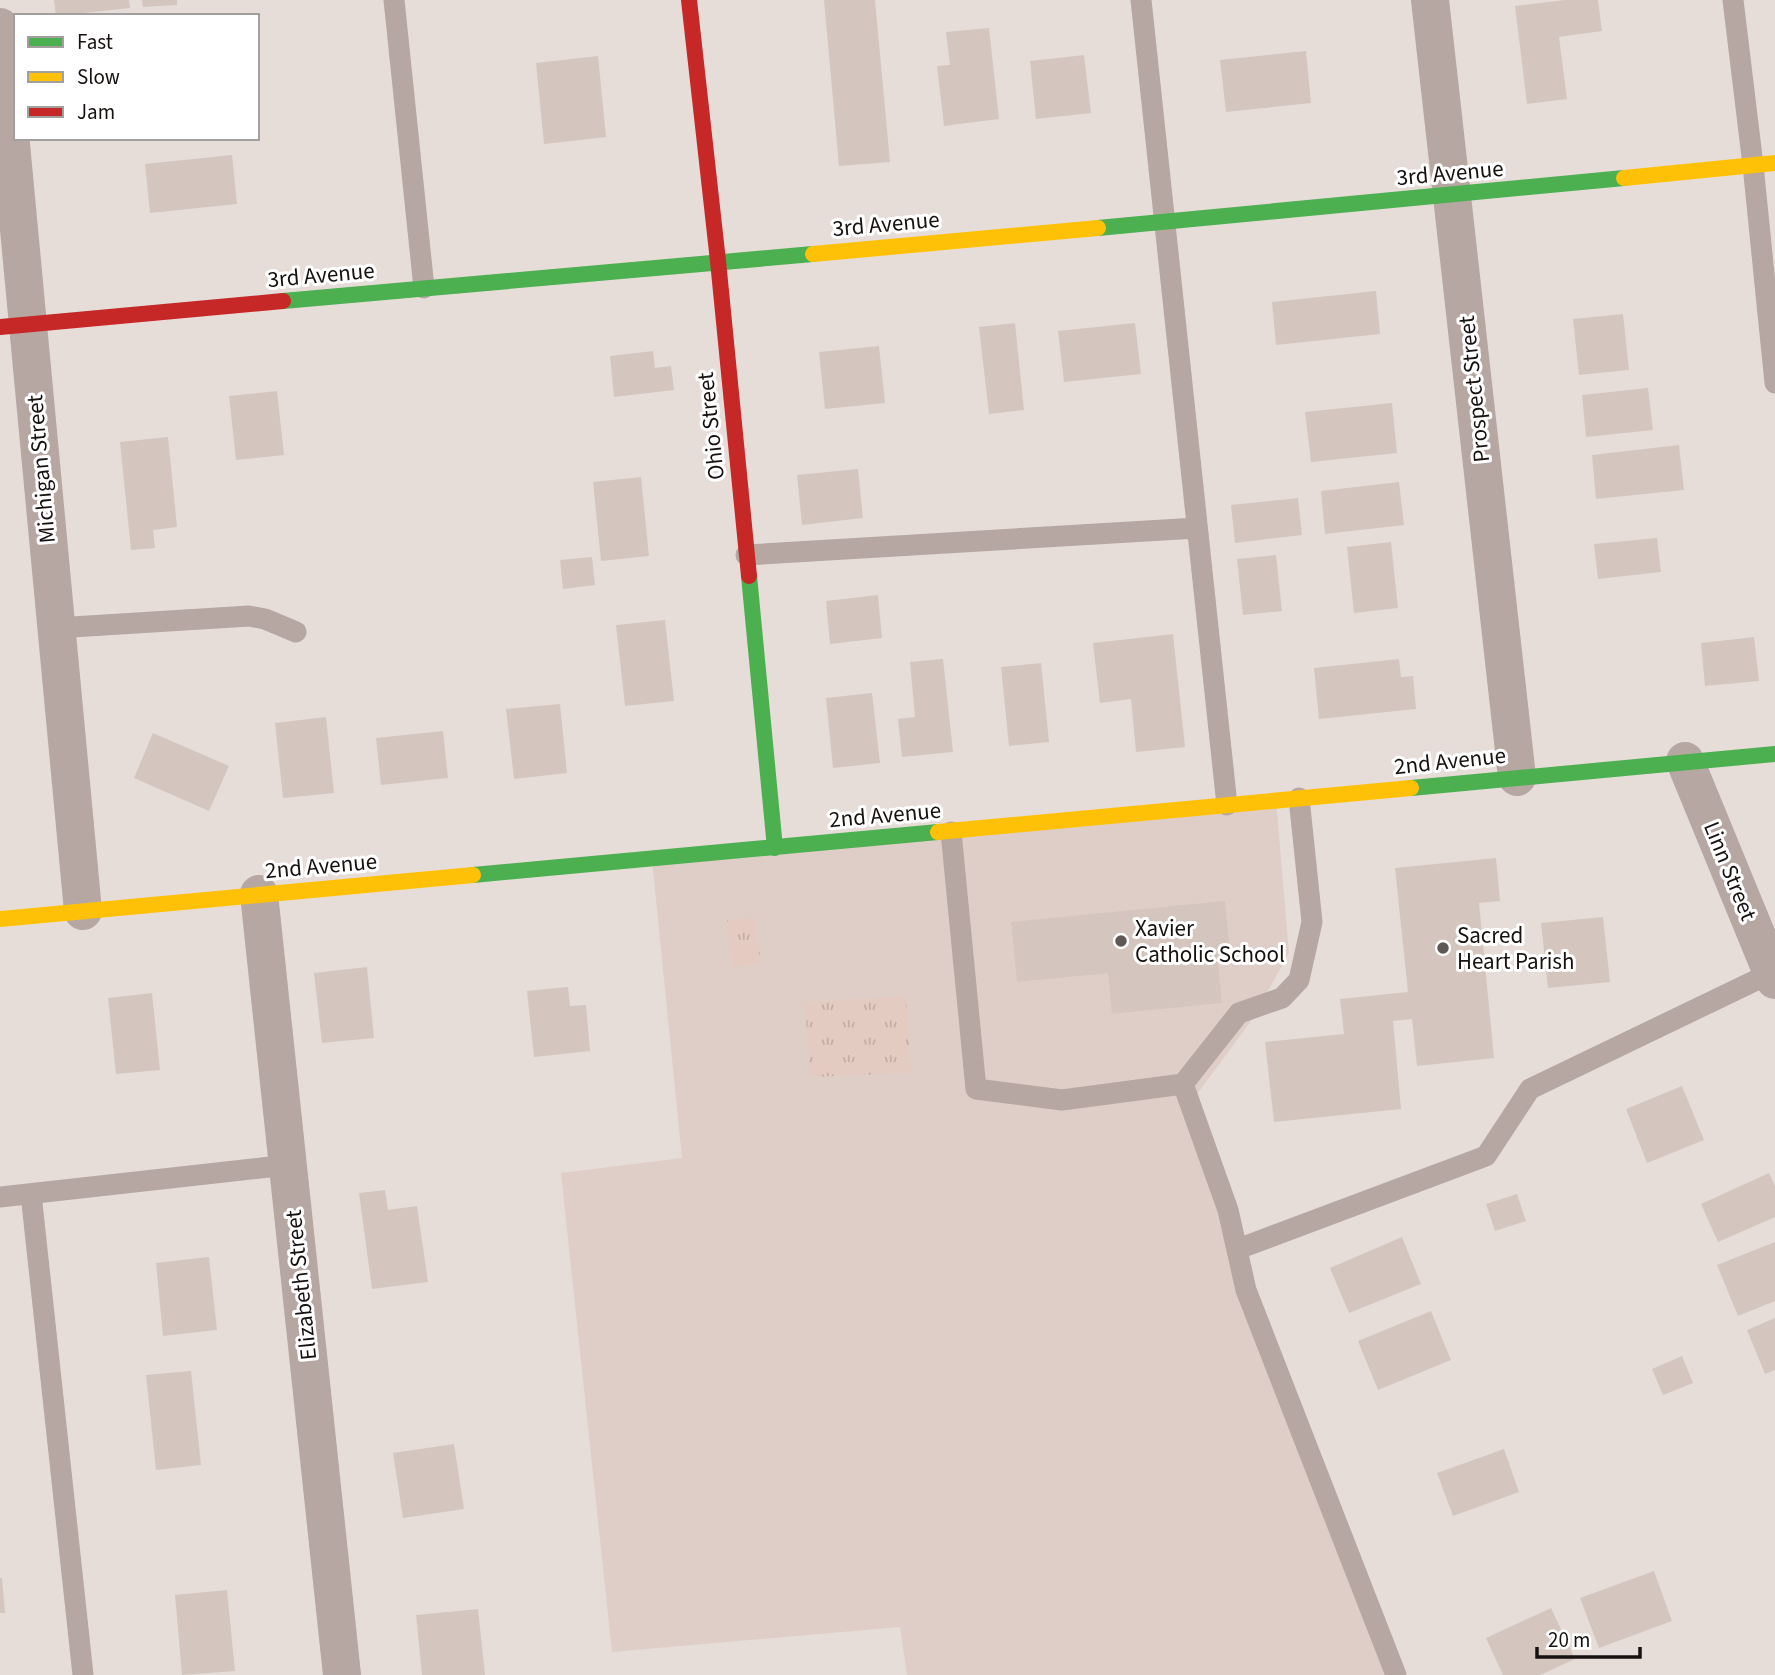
<svg xmlns="http://www.w3.org/2000/svg" width="1775" height="1675" font-family="'Source Sans 3',sans-serif">
<style>
.built{fill:#dfcec7}
.park{fill:url(#park-tufts)}
.building{fill:#d4c6bf}
.lines{fill:none;stroke-linecap:round;stroke-linejoin:round}
.lane{stroke:#b6a7a2;stroke-width:21}
.street{stroke:#b6a7a2;stroke-width:38}
.fast{stroke:#4caf50;stroke-width:16}
.slow{stroke:#ffc107;stroke-width:16}
.jam{stroke:#c62828;stroke-width:16}
.poi-dot{fill:#5f5956;stroke:#fff;stroke-width:2.5}
.labels{text-anchor:middle;dominant-baseline:central;stroke-width:6;stroke-linejoin:round;paint-order:stroke}
.street-label{font-size:23px;fill:#171210;stroke:#fff}
.poi-label{font-size:23px;fill:#171210;stroke:#fff;text-anchor:start}
</style>
<defs>
<pattern id="park-tufts" width="24" height="20" patternUnits="userSpaceOnUse" patternTransform="scale(1.75)"><rect width="24" height="20" fill="#e4cbc1"/><path d="M3 7l-1-3M5 7V3M7 7l1-3M15 17l-1-3M17 17v-4M19 17l1-3" fill="none" stroke="#c3ada5"/></pattern>
</defs>
<rect width="100%" height="100%" fill="#e6ddd9"/>
<path class="built" d="M1276,800L1289,953L1251,1021L1198,1093L1238,1249L1396,1675H907L900,1627L612,1652L561,1173L682,1158L652,860Z"/>
<path class="park" d="M756,917L761,965L731,968L727,920Z
M906,996L911,1073L810,1077L805,1002Z"/>
<path class="building" d="M54,0H129L130,8L56,16Z
M142,0H177V5L143,7Z
M824,0H875L890,162L839,166Z
M1565,0H1598L1602,31L1559,37L1567,99L1527,104L1515,6Z
M989,28L999,119L944,126L937,66L950,65L946,32Z
M1306,51L1311,103L1226,112L1220,60Z
M1084,55L1091,113L1036,119L1030,61Z
M598,56L606,137L544,144L536,63Z
M232,155L237,204L150,213L145,164Z
M1376,291L1380,334L1276,345L1272,302Z
M1623,314L1629,370L1579,375L1573,319Z
M1015,323L1024,410L989,414L979,327Z
M1135,323L1141,374L1064,382L1058,331Z
M879,346L885,403L825,409L819,352Z
M653,351L655,368L671,366L674,390L614,397L610,356Z
M1648,388L1653,430L1586,437L1582,395Z
M277,391L284,455L236,460L229,396Z
M1392,403L1397,453L1311,462L1305,412Z
M168,437L177,527L153,530L155,548L131,550L120,442Z
M1679,445L1684,490L1596,499L1592,455Z
M858,469L863,518L802,525L797,475Z
M641,477L649,556L601,561L593,482Z
M1399,482L1404,525L1325,534L1321,491Z
M1298,498L1302,535L1235,543L1231,505Z
M1657,538L1661,572L1598,579L1594,544Z
M1391,542L1398,608L1354,613L1347,547Z
M1276,555L1282,611L1243,615L1237,559Z
M592,557L595,585L563,589L560,560Z
M878,595L882,638L830,644L826,601Z
M665,620L674,701L625,706L616,625Z
M1173,634L1185,747L1136,752L1131,699L1100,703L1093,643Z
M1754,637L1759,681L1705,686L1701,643Z
M943,659L953,752L902,757L898,719L915,717L910,662Z
M1399,659L1401,677L1413,676L1416,709L1319,719L1314,668Z
M1041,663L1049,742L1009,746L1001,667Z
M872,693L880,763L833,768L826,698Z
M560,704L567,773L514,779L506,709Z
M326,717L334,793L283,798L275,723Z
M443,731L448,778L381,785L376,738Z
M153,733L229,766L209,811L134,778Z
M1496,858L1500,901L1479,903L1494,1058L1417,1066L1412,1019L1393,1021L1401,1109L1274,1122L1265,1042L1344,1034L1340,999L1408,992L1395,868Z
M1225,901L1231,960L1218,961L1222,1003L1112,1014L1108,973L1017,982L1011,922Z
M1603,917L1610,982L1548,988L1541,923Z
M367,967L374,1038L322,1043L314,973Z
M568,987L570,1006L586,1005L590,1051L534,1057L527,991Z
M152,993L160,1070L116,1074L108,998Z
M1682,1086L1704,1140L1647,1163L1626,1109Z
M1769,1173L1775,1186V1217L1718,1242L1701,1204Z
M385,1190L388,1210L417,1206L428,1282L372,1289L359,1193Z
M1517,1194L1526,1221L1495,1231L1486,1204Z
M1402,1237L1421,1284L1349,1313L1330,1268Z
M1775,1242V1301L1738,1316L1717,1265Z
M209,1257L217,1330L163,1336L156,1263Z
M1431,1311L1451,1360L1378,1390L1358,1341Z
M1775,1318V1370L1765,1374L1747,1330Z
M1682,1356L1693,1383L1663,1395L1652,1369Z
M191,1371L201,1465L156,1470L146,1375Z
M454,1444L464,1509L403,1518L393,1453Z
M1504,1449L1519,1492L1453,1516L1437,1473Z
M1654,1571L1672,1621L1599,1648L1580,1598Z
M0,1578H2L5,1613H0Z
M227,1590L235,1671L182,1675L175,1595Z
M1551,1608L1575,1659L1540,1675H1503L1486,1638Z
M478,1609L485,1675H422L416,1615Z"/>
<g class="lines">
<path class="lane" d="M394,0L424,288
M1141,0L1227,805
M1733,0L1753,165L1775,383
M746,555L1197,528
M56,628L249,616L265,619L296,632
M951,832L976,1089L1062,1100L1183,1084L1239,1013L1282,998L1299,980L1312,922L1299,798
M1183,1084L1228,1210L1246,1290L1396,1675
M31,1194L83,1675
M0,1197L288,1165
M1238,1249L1486,1156L1530,1089L1771,973"/>
<path class="street" d="M1430,0L1517,777
M0,27L83,911
M1685,761L1775,980
M259,894L342,1675"/>
<path class="fast" d="M1098,228L1624,178
M283,301L813,254
M749,576L775,848
M1411,788L1775,754
M473,875L938,832"/>
<path class="slow" d="M1624,178L1775,163
M813,254L1098,228
M938,832L1411,788
M0,919L473,875"/>
<path class="jam" d="M689,0L718,261L749,576
M0,327L283,301"/>
</g>
<g class="poi-dot">
<circle cx="1121" cy="941" r="7"/>
<circle cx="1443" cy="948" r="7"/>
</g>
<g class="labels">
<g class="street-label">
<text transform="translate(1450 173) rotate(-5)">3rd Avenue</text>
<text transform="translate(886 224) rotate(-5)">3rd Avenue</text>
<text transform="translate(321 275) rotate(-5)">3rd Avenue</text>
<text transform="translate(1474 389) rotate(-96)">Prospect Street</text>
<text transform="translate(711 426) rotate(-96)">Ohio Street</text>
<text transform="translate(41 469) rotate(-95)">Michigan Street</text>
<text transform="translate(1450 761) rotate(-6)">2nd Avenue</text>
<text transform="translate(885 815) rotate(-5)">2nd Avenue</text>
<text transform="translate(321 866) rotate(-5)">2nd Avenue</text>
<text transform="translate(1730 871) rotate(68)">Linn Street</text>
<text transform="translate(301 1285) rotate(-96)">Elizabeth Street</text>
</g>
<g class="poi-label">
<text x="1135" y="928">Xavier<tspan x="1135" dy="26">Catholic School</tspan></text>
<text x="1457" y="935">Sacred<tspan x="1457" dy="26">Heart Parish</tspan></text>
</g>
</g>
<rect x="14" y="14" width="245" height="126" fill="#ffffff" stroke="#a2a09f" stroke-width="2"/>
<rect x="28" y="37" width="35" height="10" fill="#4caf50" stroke="#a2a09f" stroke-width="2"/>
<text x="77" y="49" font-size="21" fill="#171210">Fast</text>
<rect x="28" y="72" width="35" height="10" fill="#ffc107" stroke="#a2a09f" stroke-width="2"/>
<text x="77" y="84" font-size="21" fill="#171210">Slow</text>
<rect x="28" y="107" width="35" height="10" fill="#c62828" stroke="#a2a09f" stroke-width="2"/>
<text x="77" y="119" font-size="21" fill="#171210">Jam</text>
<path d="M1537 1647v10h103v-10" fill="none" stroke="#171210" stroke-width="3.5"/>
<text x="1548" y="1647" font-size="21" fill="#171210" stroke="#ffffff" stroke-width="5" paint-order="stroke">20 m</text>
</svg>
